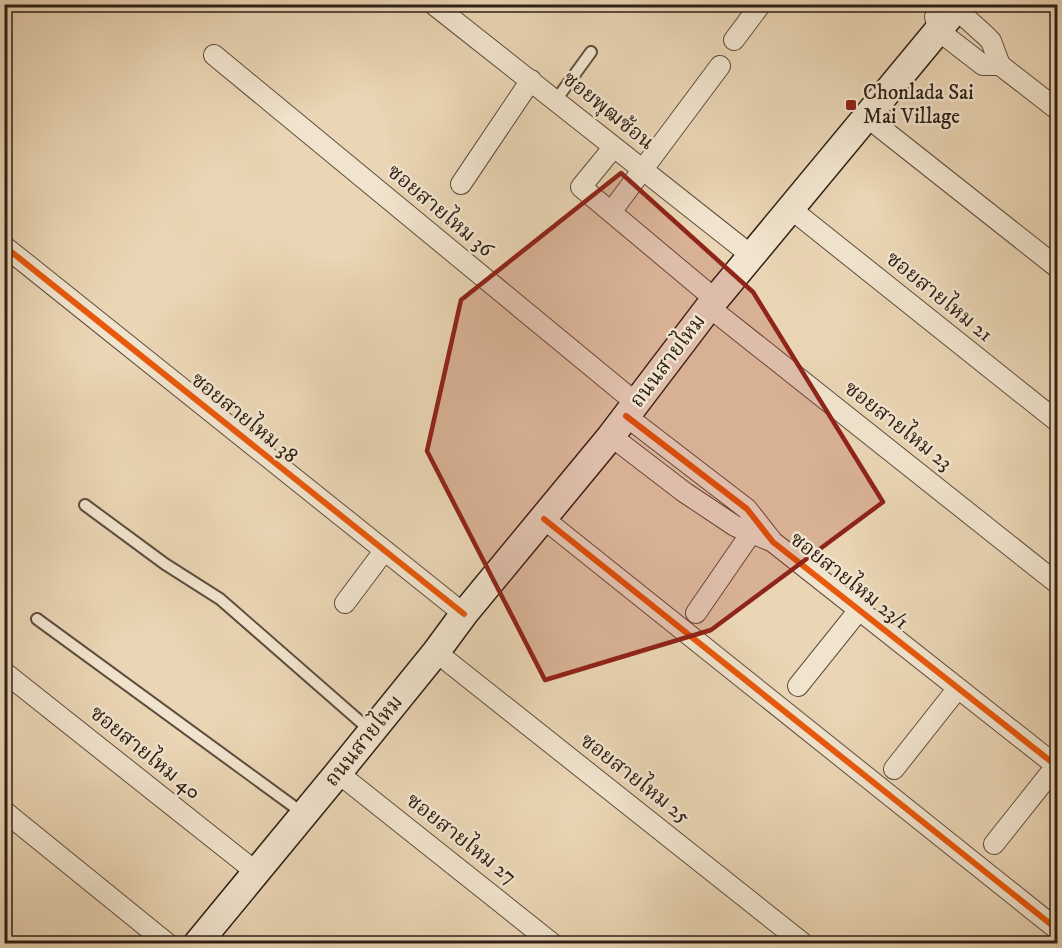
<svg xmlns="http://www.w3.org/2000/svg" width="1062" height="948" font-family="'IM FELL DW Pica','Noto Serif Thai',serif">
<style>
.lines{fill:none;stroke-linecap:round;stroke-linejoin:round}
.service-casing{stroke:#5e4d3e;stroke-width:14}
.minor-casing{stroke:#5e4d3e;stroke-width:22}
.secondary-casing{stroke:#2f2017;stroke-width:30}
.service{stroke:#f1e4ce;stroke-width:10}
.minor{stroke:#f1e4ce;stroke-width:20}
.secondary{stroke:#f1e4ce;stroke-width:27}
.cycleway-casing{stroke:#f1e4ce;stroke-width:10}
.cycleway{stroke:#e8590c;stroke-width:6}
.marked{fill:#8f2418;fill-opacity:0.2;stroke:#8f2418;stroke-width:4.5;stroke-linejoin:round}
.poi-dot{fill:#8f2418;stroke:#f1e4ce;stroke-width:2}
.labels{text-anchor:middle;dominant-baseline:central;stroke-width:5;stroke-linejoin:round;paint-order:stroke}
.poi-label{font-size:21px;fill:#2f2017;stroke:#f1e4ce;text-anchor:start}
.street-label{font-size:21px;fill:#2f2017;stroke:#f1e4ce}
</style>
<rect width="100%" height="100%" fill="#ead5b4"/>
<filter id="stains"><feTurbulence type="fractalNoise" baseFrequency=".00333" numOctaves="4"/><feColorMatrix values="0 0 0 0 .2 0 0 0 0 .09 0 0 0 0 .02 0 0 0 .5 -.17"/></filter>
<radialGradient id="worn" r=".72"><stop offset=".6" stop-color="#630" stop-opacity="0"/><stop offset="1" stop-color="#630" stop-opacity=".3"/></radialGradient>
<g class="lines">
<g class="service-casing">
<path id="service" d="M556,100L591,52
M85,505L165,564L220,599L371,731
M37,619L304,814"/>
</g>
<g class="minor-casing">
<path id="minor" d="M433,4L752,256
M941,4L956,9L985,35L991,41L1000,65L1058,110
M935,17L939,31L983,65H1000
M734,40L761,4
M214,55L636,403
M867,117L1058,268
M613,148L581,187L716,300
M461,184L531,80
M791,209L1058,422
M611,212L720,66
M4,246L464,614
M709,307L1058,584
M626,416L747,509L773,542L1058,767
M611,436L684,492L735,526L771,541
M544,519L1058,930
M345,603L384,551
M696,613L758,523
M436,652L804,944
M4,672L256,872
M798,686L859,610
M894,769L958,688
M338,773L553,944
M4,811L168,944
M994,844L1056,766"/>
</g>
<g class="secondary-casing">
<path id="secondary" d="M197,944L338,773L436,652L464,614L611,436L709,307L960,4"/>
</g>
<use href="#service" class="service"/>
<use href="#minor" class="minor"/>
<use href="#secondary" class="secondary"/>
<g class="cycleway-casing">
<path id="cycleway" d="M4,246L464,614
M626,416L747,509L773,542L1058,767
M544,519L1058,930"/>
</g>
<use href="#cycleway" class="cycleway"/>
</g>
<path class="marked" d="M621,173L753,292L883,502L711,630L545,680L427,451L461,300Z"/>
<rect class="poi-dot" x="845" y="99" width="12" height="12" rx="3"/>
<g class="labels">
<g class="poi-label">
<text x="863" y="93">Chonlada Sai<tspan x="863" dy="24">Mai Village</tspan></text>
</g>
<g class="street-label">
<text transform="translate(608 111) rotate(39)">ซอยพุฒซ้อน</text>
<text transform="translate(440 211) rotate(40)">ซอยสายไหม 36</text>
<text transform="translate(939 297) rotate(39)">ซอยสายไหม 21</text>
<text transform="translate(668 361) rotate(-53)">ถนนสายไหม</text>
<text transform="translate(244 418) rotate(39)">ซอยสายไหม 38</text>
<text transform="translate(898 426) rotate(38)">ซอยสายไหม 23</text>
<text transform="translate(849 581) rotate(38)">ซอยสายไหม 23/1</text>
<text transform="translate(364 741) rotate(-51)">ถนนสายไหม</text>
<text transform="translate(145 753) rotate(39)">ซอยสายไหม 40</text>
<text transform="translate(635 779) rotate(38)">ซอยสายไหม 25</text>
<text transform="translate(461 839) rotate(38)">ซอยสายไหม 27</text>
</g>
</g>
<rect width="1062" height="948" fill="none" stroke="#ead5b4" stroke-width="24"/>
<rect x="6" y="6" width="1050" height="936" fill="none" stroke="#2f2017" stroke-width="3"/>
<rect x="12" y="12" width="1038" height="924" fill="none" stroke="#2f2017" stroke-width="1.5"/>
<rect width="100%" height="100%" filter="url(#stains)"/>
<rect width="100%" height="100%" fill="url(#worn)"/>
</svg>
